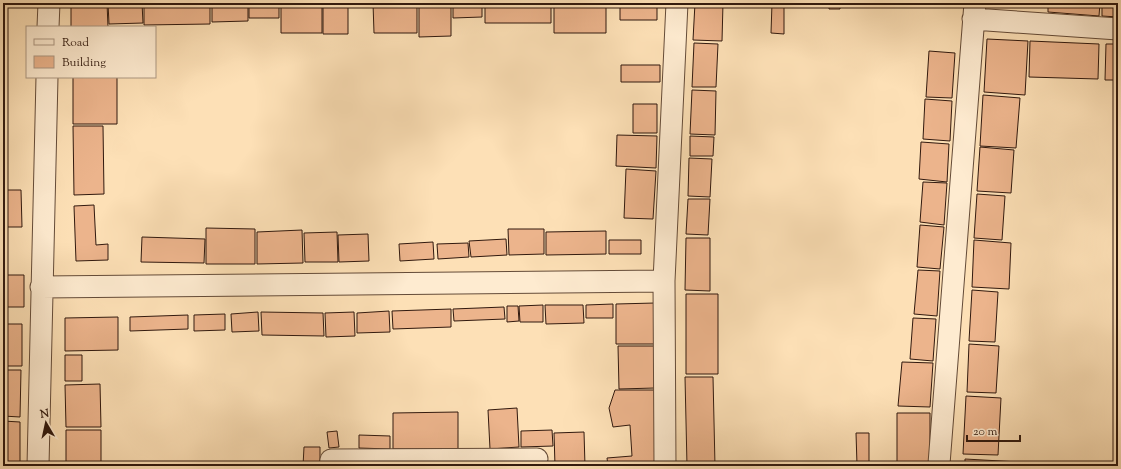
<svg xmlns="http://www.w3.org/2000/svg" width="1121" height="469" font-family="'Sorts Mill Goudy',serif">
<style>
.building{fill:#ecb48c;stroke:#31190e}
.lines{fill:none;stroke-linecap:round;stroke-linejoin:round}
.minor-casing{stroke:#644b38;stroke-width:23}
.minor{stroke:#feebd0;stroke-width:21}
</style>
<rect width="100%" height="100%" fill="#fde0b6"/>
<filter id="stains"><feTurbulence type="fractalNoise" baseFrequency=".005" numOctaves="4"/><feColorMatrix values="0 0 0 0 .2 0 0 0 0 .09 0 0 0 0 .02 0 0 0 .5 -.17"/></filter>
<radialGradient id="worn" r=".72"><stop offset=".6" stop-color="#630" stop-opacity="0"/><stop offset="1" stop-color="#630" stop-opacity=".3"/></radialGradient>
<path class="building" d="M71,3H107L108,27H71Z
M108,3H142L143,23L109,24Z
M144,3H210V24L144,25Z
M212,3H248V21L212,22Z
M249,3H279V18H249Z
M281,3H322V33H281Z
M323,3H348V34H323Z
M373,3H417V33H374Z
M419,3H451V36L419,37Z
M453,3H482V17L453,18Z
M485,3H551V23H485Z
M554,3H606V33H554Z
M620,3H657V20H620Z
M695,3H723L722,41L693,40Z
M772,3H784V34L771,33Z
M829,3H840V9H829Z
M1048,3H1100L1099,16L1048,12Z
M1102,3H1118V17L1102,16Z
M987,39L1028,41L1025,95L984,92Z
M1030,41L1099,44L1098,79L1029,77Z
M694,43L718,44L716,87H692Z
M1106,44H1118V80H1105Z
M929,51L955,53L952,98L926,97Z
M621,65H660V82H621Z
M73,77H117V124H73Z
M692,90L716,91L715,135L690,134Z
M983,95L1020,98L1016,148L980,146Z
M925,99L952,101L950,141L923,139Z
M633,104H657V133H633Z
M73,126H103L104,194L74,195Z
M617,135L657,136L656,168L616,166Z
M690,136L714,137L713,156H690Z
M921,142L949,144L947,182L919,179Z
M980,147L1014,150L1011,193L977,191Z
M689,158L712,159L710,197L688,196Z
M626,169L656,171L653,219L624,218Z
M923,182L947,183L944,225L920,222Z
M3,190H21L22,227H3Z
M977,194L1005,196L1002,240L974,238Z
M688,199H710L708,235L686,234Z
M94,205L96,245L108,244V260L76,261L74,206Z
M920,225L944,227L940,269L917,267Z
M206,228L255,229V264H206Z
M508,229H544V254L509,255Z
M302,230L303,263L257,264V232Z
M606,231V254L546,255V232Z
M337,232L338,262H305L304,233Z
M368,234L369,261L339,262L338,235Z
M142,237L205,239L204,263L141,262Z
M686,238H710V291L685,290Z
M506,239L507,255L471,257L469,241Z
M609,240H641V254H609Z
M974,240L1011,243L1009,289L972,287Z
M433,242L434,259L400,261L399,244Z
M468,243L469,257L438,259L437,244Z
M918,270L940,271L937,316L914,314Z
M3,275H24V307H3Z
M972,290L998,292L995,342L969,341Z
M686,294H718V374H686Z
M655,303V344H616V304Z
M613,304V318H586V305Z
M543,305V322H520L519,306Z
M545,305H583L584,323L546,324Z
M507,306H518L519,321L507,322Z
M504,307L505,319L454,321L453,309Z
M451,309V327L393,329L392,311Z
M389,311L390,332L357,333V313Z
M258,312L259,331L232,332L231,314Z
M261,312L323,313L324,336L262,335Z
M354,312L355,336L326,337L325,313Z
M225,314V330L194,331V315Z
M188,315V329L130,331V317Z
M118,317V350L65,351V318Z
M913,318L936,319L933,361L910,359Z
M3,324H22V366H3Z
M969,344L999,346L996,393L967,392Z
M618,346H655V388L619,389Z
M65,355H82V381H65Z
M902,362L933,363L930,407L898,406Z
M3,370H21L20,417L3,416Z
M685,377H713L715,466H687Z
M100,384L101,427H66L65,385Z
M615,390H655L656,466H608L607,458L632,456L630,425L613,427L609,408Z
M966,396L1001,398L998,455L963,454Z
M517,408L519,447L490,449L488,410Z
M458,412V449H393V413Z
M897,413H930V463L897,464Z
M3,421L20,422V466H3Z
M66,430H101V464H66Z
M552,430L553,446L521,447V431Z
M337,431L339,447L329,448L327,432Z
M584,432L585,466H555L554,433Z
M856,433H869V465H857Z
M359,435L390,436V449L359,448Z
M304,447H320V466H303Z
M965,459L1019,462V466H965Z"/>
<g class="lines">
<g class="minor-casing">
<path id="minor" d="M973,19L1118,29
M48,27L49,3
M41,287L664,281
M939,464L975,3
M38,466L47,77
M330,466L331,460L537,459
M665,466L664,281L677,3"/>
</g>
<use href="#minor" class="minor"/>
</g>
<rect width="1121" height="469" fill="none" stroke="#fde0b6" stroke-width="16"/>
<rect x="4" y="4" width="1113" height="461" fill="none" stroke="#31190e" stroke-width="2"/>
<rect x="8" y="8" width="1105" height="453" fill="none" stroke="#31190e"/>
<rect x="26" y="26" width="130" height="52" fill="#feebd0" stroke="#ac9782"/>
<rect x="34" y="39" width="20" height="6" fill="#feebd0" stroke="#ac9782"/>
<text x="62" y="46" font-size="12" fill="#31190e">Road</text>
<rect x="34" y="56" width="20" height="12" fill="#ecb48c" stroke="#ac9782"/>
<text x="62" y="66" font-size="12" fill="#31190e">Building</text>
<g transform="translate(46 423) rotate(351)" stroke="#feebd0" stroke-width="3" paint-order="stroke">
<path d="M0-3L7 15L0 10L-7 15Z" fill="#31190e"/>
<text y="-6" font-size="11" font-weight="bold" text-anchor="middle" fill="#31190e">N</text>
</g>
<path d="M967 435v6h53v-6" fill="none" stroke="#31190e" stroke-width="2"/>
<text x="973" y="435" font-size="12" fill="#31190e" stroke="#feebd0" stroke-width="3" paint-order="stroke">20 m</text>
<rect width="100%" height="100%" filter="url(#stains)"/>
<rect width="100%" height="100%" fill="url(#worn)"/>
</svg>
